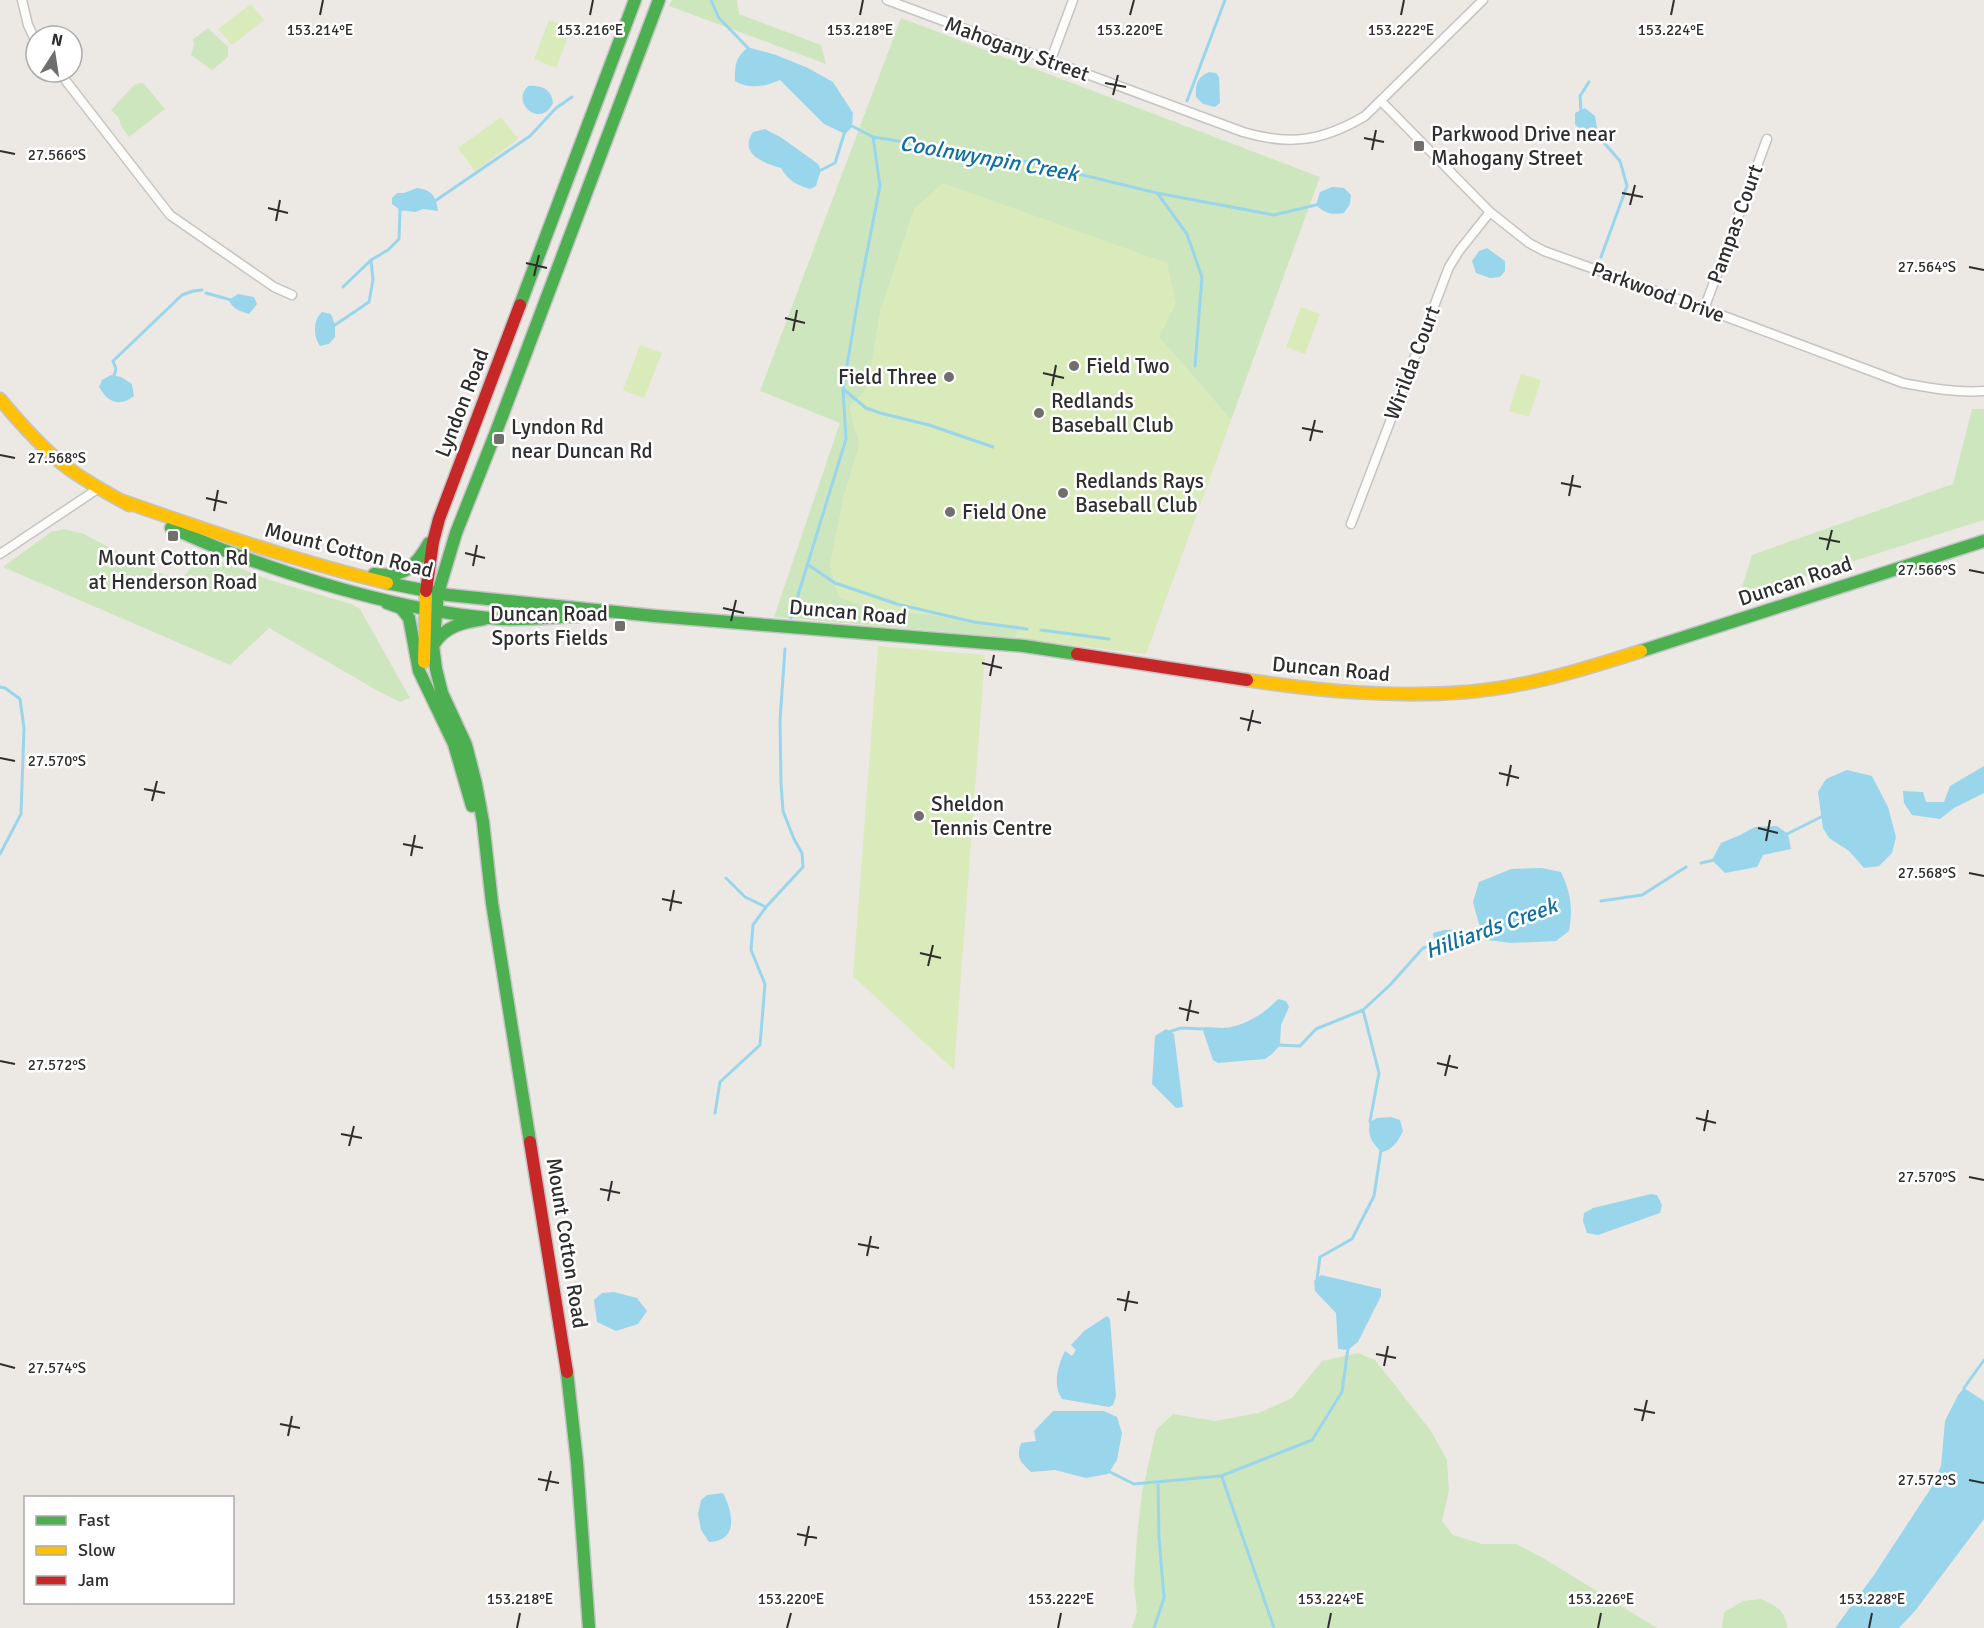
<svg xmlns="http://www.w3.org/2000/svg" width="1984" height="1628" font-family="Signika,sans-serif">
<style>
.green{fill:#cee6be}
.pitch{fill:#d9eabb}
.water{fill:#99d6ec}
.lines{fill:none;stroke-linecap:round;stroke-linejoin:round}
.stream{stroke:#99d6ec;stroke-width:3}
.street-casing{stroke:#c5c4c5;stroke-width:11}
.fast-casing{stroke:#c5c4c5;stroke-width:15}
.slow-casing{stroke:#c5c4c5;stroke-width:15}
.jam-casing{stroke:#c5c4c5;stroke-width:15}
.street{stroke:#fcfcfb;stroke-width:8}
.fast{stroke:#4caf50;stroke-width:12}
.slow{stroke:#ffc107;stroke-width:12}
.jam{stroke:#c62828;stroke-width:12}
.ticks{fill:none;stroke:#2e2e2e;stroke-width:2}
.poi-dot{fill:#706f6e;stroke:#fff;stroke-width:2}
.labels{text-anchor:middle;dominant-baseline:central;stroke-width:5;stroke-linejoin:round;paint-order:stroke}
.street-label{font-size:21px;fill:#2e2e2e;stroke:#fff}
.poi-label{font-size:21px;fill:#2e2e2e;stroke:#fff;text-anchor:start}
.water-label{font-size:22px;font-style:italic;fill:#0d6fa3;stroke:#fff}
.ticks-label{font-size:15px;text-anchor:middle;fill:#2e2e2e;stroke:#fff;stroke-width:5;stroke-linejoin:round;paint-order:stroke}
</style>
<rect width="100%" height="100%" fill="#ece8e4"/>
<path class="green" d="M672,0H737L739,14L821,45L826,64L669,6Z
M901,18L1320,177L1231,420L1159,337L1175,303L881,308L868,387L850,407L855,430L860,443L844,496L830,566L839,597L871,608L1019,625L1016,638L774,617L840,423L760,391Z
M208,28L228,47V57L212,70L191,55L194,45L193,39Z
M141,83L144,84L165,109L129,137L121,126L119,118L111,110L134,85Z
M1972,409H1984V520L1739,597L1752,555L1953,484Z
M64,529L84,534L144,566L180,581C192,568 196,556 215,559L273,581L351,604L360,609L410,698L400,702L380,692L269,628L230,665L3,567L51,532Z
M1358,1353L1375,1360L1431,1431L1447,1460L1449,1491L1442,1521L1453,1535L1482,1544H1516L1543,1558L1657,1628H1132L1137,1612L1134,1585L1137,1536L1142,1493L1156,1430L1173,1414L1215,1421L1259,1413L1292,1398L1322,1361Z
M1761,1599C1775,1605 1786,1611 1787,1628H1722L1724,1612L1743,1601Z"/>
<path class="pitch" d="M251,4L264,20L232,45L218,29Z
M549,20L571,29L556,68L534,59Z
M501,117L518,139L475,171L458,148Z
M943,183L1167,263L1176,303L1159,337L1231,420L1146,654L1016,638L1018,625L871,608L839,597L830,565L844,496L860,443L855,430L850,407L868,386L881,308L914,209Z
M1301,307L1320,314L1305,354L1286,347Z
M640,345L662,353L644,398L623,390Z
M1521,374L1541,380L1529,417L1509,411Z
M878,646L985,655L954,1070L853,976Z"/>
<path class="water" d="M747,48H751L776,55L808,68L833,82L853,113L852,127L845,134L824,124L780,80C767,86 749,90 735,81C735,65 735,59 747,48Z
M1209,72L1216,73L1219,77L1220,103L1215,107L1203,104L1196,97C1195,85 1197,77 1209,72Z
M528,86C541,85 552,89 553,103C541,129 510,103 528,86Z
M1585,108L1595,116L1597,128L1589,134L1581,132L1575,124V113Z
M765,129L782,138L818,164L821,170L816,186L810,189C795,184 790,182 781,168C764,163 738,154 753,132Z
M1332,187L1344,188L1351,195L1350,204L1344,213C1332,215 1326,214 1316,205L1320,192Z
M417,188C432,190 436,196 438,211L423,209L415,212L400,210L392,204V198L397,193H404Z
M1487,248L1505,261V271L1500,277L1490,278L1476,273L1472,261L1479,251Z
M238,294L254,297L257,304L249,314C240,311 232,309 229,300Z
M322,312L331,314L335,325V337L329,344L320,346C313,336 313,320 322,312Z
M111,375L121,377L132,384L134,396C120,407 108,403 99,387L102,380Z
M1984,766V793L1954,808L1940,819L1912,815L1904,803L1903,791L1923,792L1926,802H1944L1950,786Z
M1847,770L1872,776L1888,807L1896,837L1892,853L1879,866L1864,868L1849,851L1829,838L1823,828L1818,792L1826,779Z
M1777,826L1788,834L1791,849L1763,855L1757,867L1725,873L1712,860L1721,843L1740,835L1755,827Z
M1542,868L1561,872C1571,894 1573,907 1569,931L1556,941L1511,943L1488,940L1479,924L1473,902L1479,882L1511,869Z
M1444,930H1453L1460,942L1454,952L1438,950L1435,945L1433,933Z
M1278,999L1286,1001L1289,1007L1281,1025L1280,1045L1272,1054L1265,1059L1218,1063L1213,1060L1203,1031L1206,1027C1214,1027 1224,1029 1231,1027C1249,1023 1266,1012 1278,999Z
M1166,1029L1174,1034L1183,1107L1176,1108L1152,1084L1155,1036Z
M1391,1117L1400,1120L1403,1131C1398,1141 1393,1150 1382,1152C1372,1143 1367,1136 1370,1122L1377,1118Z
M1651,1194L1657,1195L1662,1205L1660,1213L1598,1235L1587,1233L1583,1221L1584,1213L1593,1208Z
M1321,1275L1381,1289V1296L1358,1342L1348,1350L1338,1349L1336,1313L1315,1291L1314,1281Z
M614,1292L637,1298L647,1311L638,1324L616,1331L597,1322L594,1300L602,1293Z
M1107,1316L1110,1319L1116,1396L1113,1405L1109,1407L1062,1399C1052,1385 1058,1365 1065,1351L1072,1356L1076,1350L1071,1345L1084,1331Z
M1964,1388L1984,1401V1519L1915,1611L1899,1628H1835L1874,1575L1931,1488L1941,1466L1945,1421L1958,1395Z
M1053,1411H1104L1117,1417L1122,1433L1117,1460L1108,1474L1086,1478L1055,1470L1031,1472C1020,1461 1016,1459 1021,1443L1036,1441L1034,1431Z
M723,1493C733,1512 739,1541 709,1542L701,1530L698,1514L701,1500L707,1495Z"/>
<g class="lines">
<path class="stream" d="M711,0L719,18L749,49
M1187,101L1225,0
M1581,111L1580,96L1589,82
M850,125L873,137L1029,162L1157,193L1274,215L1316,205
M1592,129L1620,161L1627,186L1601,257
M821,170L835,163L845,131
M1158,194L1187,234L1202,277L1195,366
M435,201L530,136L556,108L572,97
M343,287L371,260L388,250L399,239L400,210L403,209
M206,293L231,300
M335,325L369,302L373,280L371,260
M114,376L116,369L113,361L182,295L193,291L202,290
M843,389L866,408L880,413L929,425L993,447
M807,564L835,583L897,604L974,622L1027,629
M791,618L846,439L843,389L860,288L880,186L873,137
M1041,630L1109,639
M0,687L5,688L20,699L24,728L21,814L0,854
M1785,835L1825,815
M1701,863L1714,860
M726,878L745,897L766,907
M1601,901L1642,895L1686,867
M1453,937L1485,928
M1363,1010L1379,1073L1370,1121L1372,1125
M1169,1032L1181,1028L1206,1029
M1277,1045L1300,1046L1316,1029L1363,1010L1390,985L1423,948L1436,944
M715,1113L720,1082L760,1045L765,984L751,950L753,925L766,907L803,867L802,853L794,839L783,811L781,783L780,720L785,649
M1319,1280L1317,1279L1320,1257L1352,1239L1374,1196L1381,1150
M1964,1391V1388L1984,1360
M1110,1472L1134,1484L1221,1476L1312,1440L1342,1392L1348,1348
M1222,1477L1274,1628
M1154,1628L1164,1598L1159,1537L1158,1482"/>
<g class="street-casing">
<path id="street" d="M22,0L28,25L36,42
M887,0L1243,132C1290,146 1323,141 1365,116L1483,0
M1050,62L1073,0
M59,72L170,215L274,287L292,295
M1381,101L1490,212L1529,243L1544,251L1700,307L1903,383C1930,388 1956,393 1984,391
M1704,309L1767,139
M1351,524L1449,267L1459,251L1490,212
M0,554L99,488"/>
</g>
<g class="fast-casing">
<path id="fast" d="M520,305L635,0
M171,528C189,535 207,544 226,551C312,583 410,613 502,619C528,620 554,617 580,616
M374,574C403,578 415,568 429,543
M387,583L448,595L655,616L1024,646L1077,654
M438,593L456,533L496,432L659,0
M438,593L433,646L436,669L442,693L466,745L476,784L483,822L492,903L530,1142
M387,603L401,608L409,618L419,671L454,744L472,806
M434,644C445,626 464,622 484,619
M1641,651L1984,541
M567,1372L577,1462L589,1628"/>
</g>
<g class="slow-casing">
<path id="slow" d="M0,399C20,423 41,447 65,466C85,481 107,493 129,505
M120,500C208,531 296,561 387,583
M424,662L426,591
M1247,680C1320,691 1393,698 1467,692C1527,687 1585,669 1641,651"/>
</g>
<g class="jam-casing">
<path id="jam" d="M426,591L433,542L439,519L520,305
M1077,654L1247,680
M530,1142L567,1372"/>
</g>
<use href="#street" class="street"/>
<use href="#fast" class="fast"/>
<use href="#slow" class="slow"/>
<use href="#jam" class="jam"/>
</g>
<path class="ticks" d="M320,15L323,0M590,15L593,0M860,15L863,0M1130,15L1134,0M1401,15L1404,0M1671,15L1674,0M1105,83L1126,87M1113,95L1118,75M1364,138L1384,142M1372,150L1376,130M0,151L15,154M1622,193L1643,197M1630,205L1635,185M268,208L288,213M276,221L280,200M526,263L547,268M1969,267L1984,270M534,276L539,255M785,318L805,323M793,331L797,310M1043,373L1064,378M1052,386L1056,365M1302,428L1323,432M1310,441L1315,420M0,455L15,458M1561,483L1581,487M1569,496L1573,475M206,498L227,503M214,511L218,490M1819,538L1840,542M1827,550L1832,530M465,553L485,558M473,566L477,545M1969,570L1984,573M723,608L744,613M731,621L736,600M982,663L1002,668M990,676L994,655M1240,718L1261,723M1248,731L1253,710M0,758L15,761M1499,773L1519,778M1507,786L1511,765M144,789L165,793M152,801L157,781M1758,828L1778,833M1766,841L1770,820M403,844L423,848M411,856L415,835M1969,873L1984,876M662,899L682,903M670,911L674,890M920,953L941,958M928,966L933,945M1179,1008L1199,1013M1187,1021L1191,1000M0,1061L15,1064M1437,1063L1458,1068M1445,1076L1450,1055M1696,1118L1716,1123M1704,1131L1708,1110M341,1134L362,1138M349,1146L354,1126M1969,1177L1984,1180M600,1189L620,1193M608,1201L612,1181M858,1244L879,1248M867,1256L871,1236M1117,1299L1138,1303M1125,1311L1129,1291M1376,1354L1396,1358M0,1364L15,1368M1384,1366L1388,1346M1634,1409L1655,1413M1642,1421L1647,1400M280,1424L300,1428M288,1436L292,1416M538,1479L559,1483M1969,1480L1984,1483M546,1491L551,1471M797,1534L817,1538M805,1546L809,1526M517,1628L520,1613M787,1628L791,1613M1058,1628L1061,1613M1328,1628L1331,1613M1598,1628L1601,1613M1869,1628L1872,1613"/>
<g class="poi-dot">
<rect x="1413" y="140" width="12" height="12" rx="3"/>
<circle cx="1074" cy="366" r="6"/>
<circle cx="949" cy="377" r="6"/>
<circle cx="1039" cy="413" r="6"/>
<rect x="493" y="433" width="12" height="12" rx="3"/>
<circle cx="1063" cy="493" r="6"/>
<circle cx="950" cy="512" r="6"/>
<rect x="167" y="530" width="12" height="12" rx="3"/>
<rect x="614" y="620" width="12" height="12" rx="3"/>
<circle cx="919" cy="816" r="6"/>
</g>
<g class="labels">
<g class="street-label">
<text transform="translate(1017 49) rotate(20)">Mahogany Street</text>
<text transform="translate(1735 224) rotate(-70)">Pampas Court</text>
<text transform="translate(1658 292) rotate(20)">Parkwood Drive</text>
<text transform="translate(1412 363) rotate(-69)">Wirilda Court</text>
<text transform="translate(462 403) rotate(-69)">Lyndon Road</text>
<text transform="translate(349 550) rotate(14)">Mount Cotton Road</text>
<text transform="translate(1795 581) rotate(-18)">Duncan Road</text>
<text transform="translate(848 612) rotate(5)">Duncan Road</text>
<text transform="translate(1331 669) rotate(5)">Duncan Road</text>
<text transform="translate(567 1243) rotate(81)">Mount Cotton Road</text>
</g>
<g class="poi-label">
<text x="1431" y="134">Parkwood Drive near<tspan x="1431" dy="24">Mahogany Street</tspan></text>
<text x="1086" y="366">Field Two</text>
<text x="937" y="377" text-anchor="end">Field Three</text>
<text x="1051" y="401">Redlands<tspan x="1051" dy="24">Baseball Club</tspan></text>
<text x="511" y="427">Lyndon Rd<tspan x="511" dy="24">near Duncan Rd</tspan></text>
<text x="1075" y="481">Redlands Rays<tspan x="1075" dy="24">Baseball Club</tspan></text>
<text x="962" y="512">Field One</text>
<text x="173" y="558" text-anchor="middle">Mount Cotton Rd<tspan x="173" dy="24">at Henderson Road</tspan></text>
<text x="608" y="614" text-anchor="end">Duncan Road<tspan x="608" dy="24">Sports Fields</tspan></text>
<text x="931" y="804">Sheldon<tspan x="931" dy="24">Tennis Centre</tspan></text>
</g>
<g class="water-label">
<text transform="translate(989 158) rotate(10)">Coolnwynpin Creek</text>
<text transform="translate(1491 928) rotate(-20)">Hilliards Creek</text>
</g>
</g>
<g class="ticks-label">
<text x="320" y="35">153.214°E</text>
<text x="590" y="35">153.216°E</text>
<text x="860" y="35">153.218°E</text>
<text x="1130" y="35">153.220°E</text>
<text x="1401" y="35">153.222°E</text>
<text x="1671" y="35">153.224°E</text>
<text x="57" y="160">27.566°S</text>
<text x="1927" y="272">27.564°S</text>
<text x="57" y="463">27.568°S</text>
<text x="1927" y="575">27.566°S</text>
<text x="57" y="766">27.570°S</text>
<text x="1927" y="878">27.568°S</text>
<text x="57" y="1070">27.572°S</text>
<text x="1927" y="1182">27.570°S</text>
<text x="57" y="1373">27.574°S</text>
<text x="1927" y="1485">27.572°S</text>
<text x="520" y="1604">153.218°E</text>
<text x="791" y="1604">153.220°E</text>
<text x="1061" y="1604">153.222°E</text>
<text x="1331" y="1604">153.224°E</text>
<text x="1601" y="1604">153.226°E</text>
<text x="1872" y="1604">153.228°E</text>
</g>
<rect x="24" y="1496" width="210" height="108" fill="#ffffff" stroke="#ababab" stroke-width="1.5"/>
<rect x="36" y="1516" width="30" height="9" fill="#4caf50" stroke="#ababab" stroke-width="1.5"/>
<text x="78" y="1526" font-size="18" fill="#2e2e2e">Fast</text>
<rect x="36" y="1546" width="30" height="9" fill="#ffc107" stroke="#ababab" stroke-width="1.5"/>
<text x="78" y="1556" font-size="18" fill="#2e2e2e">Slow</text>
<rect x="36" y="1576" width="30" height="9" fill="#c62828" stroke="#ababab" stroke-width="1.5"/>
<text x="78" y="1586" font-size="18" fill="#2e2e2e">Jam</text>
<g transform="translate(54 54) rotate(12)"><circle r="28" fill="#ffffff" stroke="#ababab" stroke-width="1.5"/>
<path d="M0-4.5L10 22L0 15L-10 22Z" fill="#706f6e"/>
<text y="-9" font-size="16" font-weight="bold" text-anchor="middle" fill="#2e2e2e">N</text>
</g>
</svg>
